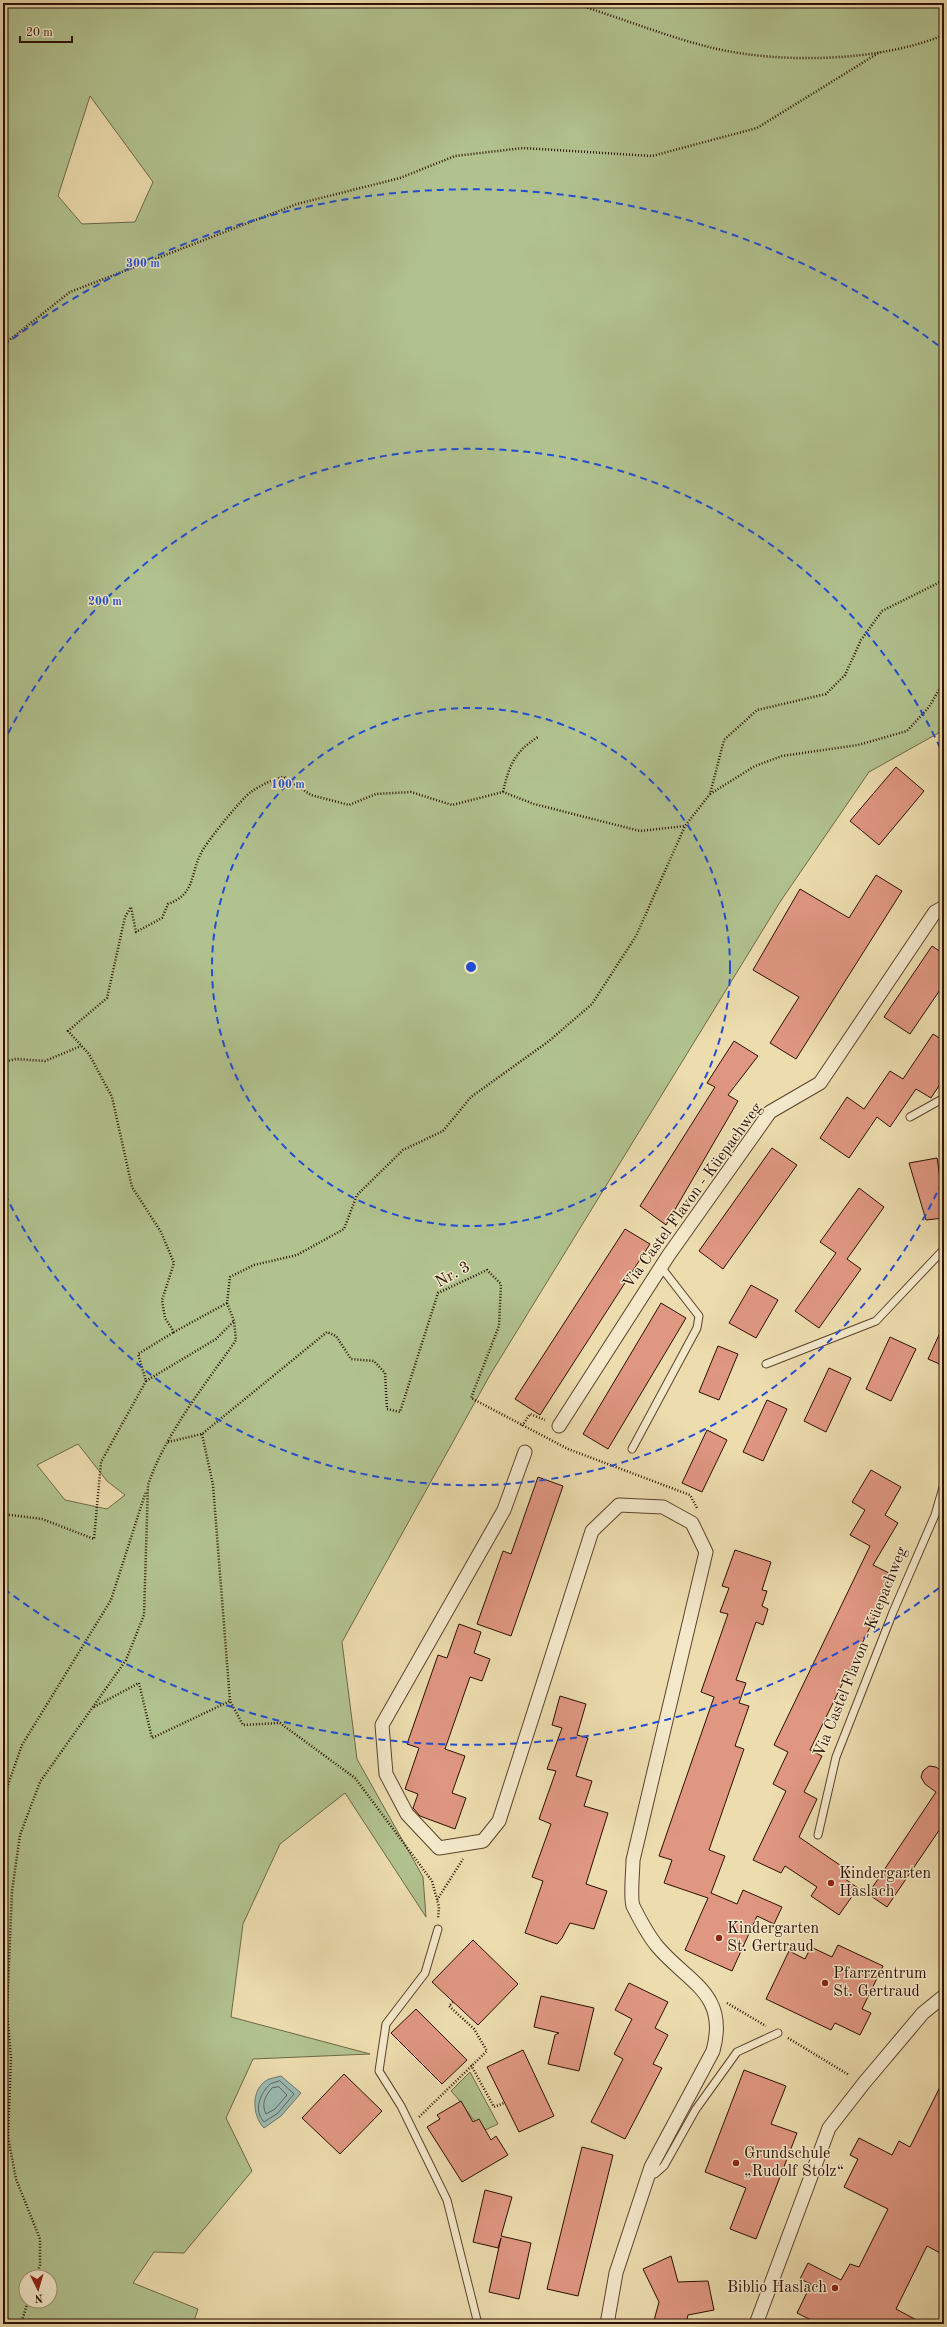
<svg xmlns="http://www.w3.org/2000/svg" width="947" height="2327" font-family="'Old Standard TT',serif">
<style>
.green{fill:#b1c28f;stroke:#6e6848;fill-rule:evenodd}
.water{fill:#9abab2;stroke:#6e766b}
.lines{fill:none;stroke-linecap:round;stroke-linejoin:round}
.shore{stroke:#63645a;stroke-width:1}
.building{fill:#e09782;stroke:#2c0f01}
.lane-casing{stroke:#5c422c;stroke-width:9}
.street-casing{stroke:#5c422c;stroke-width:15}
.path{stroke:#2c0f01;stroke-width:2.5;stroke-dasharray:1 2;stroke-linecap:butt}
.lane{stroke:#f3e8ca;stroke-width:7}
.street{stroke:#f3e8ca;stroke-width:13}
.ring{fill:none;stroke:#1d4ed8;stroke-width:2;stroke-dasharray:7 5}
.poi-dot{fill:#8f2418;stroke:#f3e8ca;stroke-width:1.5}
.labels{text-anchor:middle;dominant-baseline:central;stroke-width:3;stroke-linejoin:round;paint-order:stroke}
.street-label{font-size:16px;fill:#2c0f01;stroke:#f3e8ca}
.poi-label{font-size:16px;fill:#2c0f01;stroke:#f3e8ca;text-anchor:start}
.centre{fill:#1d4ed8;stroke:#f3e8ca;stroke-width:2}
.ring-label{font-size:12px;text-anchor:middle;font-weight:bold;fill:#1d4ed8;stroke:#f3e8ca;stroke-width:3;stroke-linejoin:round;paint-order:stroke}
</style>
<rect width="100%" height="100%" fill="#ecdcae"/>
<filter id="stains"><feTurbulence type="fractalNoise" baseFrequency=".005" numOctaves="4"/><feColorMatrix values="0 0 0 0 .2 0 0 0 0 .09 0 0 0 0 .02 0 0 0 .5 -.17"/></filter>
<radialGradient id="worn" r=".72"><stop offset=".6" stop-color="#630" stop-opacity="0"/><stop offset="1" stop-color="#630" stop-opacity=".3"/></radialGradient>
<path class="green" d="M3,3H944V730L869,772L780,902L490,1375L342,1642L357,1759L423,1877L426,1917L345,1793L280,1844L243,1924L231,2017L370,2054L253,2059L226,2118L252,2171L184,2253L154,2252L133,2283L198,2309L193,2324H3ZM90,96L153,182L135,222L82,224L58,196ZM78,1444L107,1481L125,1495L107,1509L65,1500L37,1465ZM26,2277H50V2301H26Z
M470,2072L498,2124L485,2130C469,2119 465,2105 451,2091Z"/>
<path class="water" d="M281,2076L301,2093L281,2116L264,2128C252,2116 250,2088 269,2079C273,2078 277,2077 281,2076Z"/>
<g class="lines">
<path class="shore" d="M280,2081L294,2094L278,2113L264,2122C253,2110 260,2094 270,2084Z
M279,2087L287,2095L275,2109L266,2114C261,2104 265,2096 272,2088Z"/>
</g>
<path class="building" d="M896,767L924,791L879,845L850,821Z
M876,875L902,891L796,1059L770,1043L799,997L753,970L800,889L849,918Z
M932,946L944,954V984L910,1034L884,1017Z
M933,1034L944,1041V1078L931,1098L916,1089L890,1127L877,1117L849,1158L820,1138L847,1097L864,1109L890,1071L903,1079Z
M734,1041L758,1056L728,1095L738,1101L666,1225L640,1206L715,1087L707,1083Z
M772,1148L797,1165L723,1269L699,1251Z
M937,1158L941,1184L944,1183V1218L926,1220L909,1163Z
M859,1188L884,1207L847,1259L861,1269L819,1328L795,1311L836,1253L820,1242Z
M625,1229L650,1244L540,1415L515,1399Z
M751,1285L778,1300L756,1338L729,1323Z
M661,1303L686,1318L608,1449L583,1434Z
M944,1324V1366L928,1359Z
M890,1337L916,1349L891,1401L866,1389Z
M718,1346L738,1354L719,1400L699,1392Z
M829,1368L851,1378L826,1432L804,1421Z
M767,1400L787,1409L763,1461L743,1452Z
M707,1430L727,1440L702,1492L682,1483Z
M871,1470L901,1487L885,1515L898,1523L873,1565L895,1576L810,1750L822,1756L804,1792L817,1799L799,1837L850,1872L845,1879L858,1888L839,1915L811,1896L817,1887L785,1866L781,1873L753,1860L786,1791L773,1784L788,1752L774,1745L870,1546L850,1535L865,1510L852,1502Z
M538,1477L563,1486L511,1636L477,1624L503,1551L511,1554Z
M735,1550L771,1562L762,1590L767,1591L762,1606L768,1609L763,1625L756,1622L736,1680L746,1683L739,1703L749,1706L735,1746L744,1749L709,1850L725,1856L711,1893L737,1904L743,1890L782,1907L774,1924L757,1916L732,1971L685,1950L708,1898L664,1883L672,1860L659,1856L714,1697L701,1692L728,1614L720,1612L729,1588L722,1586Z
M459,1624L481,1632L474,1653L490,1659L482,1681L470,1677L445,1749L465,1756L452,1793L466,1798L455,1829L420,1816L413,1808L418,1794L405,1789L419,1748L407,1744L438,1655L447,1658Z
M560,1696L586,1704L577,1735L588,1738L576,1776L592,1781L584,1806L608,1813L586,1884L607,1891L594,1929L570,1923L562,1938L557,1944L525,1933L543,1881L532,1877L551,1824L539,1819L556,1771L547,1769L562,1728L552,1725Z
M929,1766L936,1767L944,1773V1823L887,1907L868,1894L936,1792L925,1784L921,1777L923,1771Z
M473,1940L518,1984L478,2025L432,1982Z
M838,1945L883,1966L862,2009L871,2013L860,2035L835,2023L831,2030L766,1999L789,1951L805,1959L811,1947L832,1957Z
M629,1983L668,2002L655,2028L668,2035L653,2064L662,2068L625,2139L591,2122L623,2059L614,2054L632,2019L615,2010Z
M541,1996L594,2008L579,2071L548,2064L555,2035L559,2033L534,2027Z
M416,2009L467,2060L442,2084L391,2033Z
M523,2050L554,2116L519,2132L487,2067Z
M744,2070L786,2086L771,2124L797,2133L756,2239L730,2229L746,2188L705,2172Z
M344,2074L382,2111L340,2154L302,2118Z
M944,2079V2255L927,2246L896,2309L924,2324H819L797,2313L811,2284L800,2279L808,2263L841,2280L850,2264L859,2267L888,2209L844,2187L858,2159L850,2155L859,2138L892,2155L899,2141L910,2147Z
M461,2101L473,2122L479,2119L491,2140L496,2136L508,2155L462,2182L427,2127L440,2119L437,2115Z
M582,2147L613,2155L578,2296L547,2289Z
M485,2190L512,2197L501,2236L531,2243L519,2299L489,2292L501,2238L498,2248L473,2242Z
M671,2256L678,2282L708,2281L714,2310L688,2315L686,2324H653L659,2302L643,2269Z"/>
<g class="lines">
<g class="lane-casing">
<path id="lane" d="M910,1117L944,1098
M766,1364L876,1321L944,1249
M632,1449L697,1328L699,1316L661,1267
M818,1835L836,1757L893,1612L935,1515L944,1484
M438,1929L425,1973L386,2024L379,2071L401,2106L447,2200L478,2324
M649,2173L655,2174L664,2166L696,2109L737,2052L778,2033"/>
</g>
<g class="street-casing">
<path id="street" d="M559,1426L668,1256L770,1112L820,1083L935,912L944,907
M525,1452L504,1510L382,1725L386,1774L407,1814L439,1848L483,1841L499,1821L592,1531L619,1505L663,1507L692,1523L706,1552L633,1860C633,1871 630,1897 633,1906C639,1918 648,1935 657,1946C687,1982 729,1993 713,2051L651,2167L616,2273L607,2324
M756,2324L829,2128L864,2083L923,2013L944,1996"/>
</g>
<path class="path" d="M580,3L588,8C629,21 671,38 713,48C781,64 878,62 944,35
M3,345L70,292L297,204L400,178L455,156L523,148L652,156L757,128L880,52
M503,792C509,766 514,752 538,737
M710,794L755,766L782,756L858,745L907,731L929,707L944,681
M3,1062L16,1059L45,1061L81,1046
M227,1303L174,1332L165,1318L162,1300L174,1263L161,1232L132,1187L112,1097L89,1054L68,1031L107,998L125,917L131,907L136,932L162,918L168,904C198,893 189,871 204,848C211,837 241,799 251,792C261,785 273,779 284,777L311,795L349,805L376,794L411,792L452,805L503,792L534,804L640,831L685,826
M146,1381L216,1339L234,1321
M522,1426L530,1414L545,1420
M202,1434L213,1485L230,1701L243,1725L280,1723L355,1778L432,1881L439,1907L438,1919
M168,1442L202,1434L327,1332L336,1336L351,1359L374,1361L385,1373L387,1409L400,1412L438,1293L487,1270L501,1284L499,1326L471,1398L568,1449L690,1495L697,1508
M3,1514L42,1519L94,1539L101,1462L146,1381L138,1354L174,1332
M94,1707L139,1683L152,1738L230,1701
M3,1799L22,1745L111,1600L146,1491
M437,1900L463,1859
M727,2003L766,2026
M788,2038L849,2075
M471,2065L494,2107L504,2103
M419,2117L487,2051L474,2029L449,2006L453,2002
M36,2277L40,2265V2239L16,2179L8,2137L11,2058L7,2012L12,1891L20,1835L40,1782L126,1660L144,1615L148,1485C165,1434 205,1385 236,1340L234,1321L227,1303L230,1277L254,1265L297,1255L344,1229L357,1195L403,1150L443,1131L471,1097L549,1041L592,1004L636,936L685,826L710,794L724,740L757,710L826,694L845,675L861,640L882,611L944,580
M21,2324L28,2301"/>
<use href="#lane" class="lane"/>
<use href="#street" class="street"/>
</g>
<g class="ring">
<circle cx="471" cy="967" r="259"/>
<path d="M942 1182A518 518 0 0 1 3 1190M3 744A518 518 0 0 1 942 752"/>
<path d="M939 1588A777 777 0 0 1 3 1588M3 346A777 777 0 0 1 939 346"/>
</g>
<g class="poi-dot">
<circle cx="831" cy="1883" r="4"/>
<circle cx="719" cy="1938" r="4"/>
<circle cx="825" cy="1983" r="4"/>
<circle cx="736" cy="2163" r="4"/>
<circle cx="835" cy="2288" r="4"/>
</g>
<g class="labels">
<g class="street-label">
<text transform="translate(693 1196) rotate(-54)">Via Castel Flavon - Küepachweg</text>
<text transform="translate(453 1275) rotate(-29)">Nr. 3</text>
<text transform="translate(861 1652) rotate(-68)">Via Castel Flavon - Küepachweg</text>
</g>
<g class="poi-label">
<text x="839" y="1874">Kindergarten<tspan x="839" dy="18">Haslach</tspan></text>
<text x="727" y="1929">Kindergarten<tspan x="727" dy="18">St. Gertraud</tspan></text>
<text x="833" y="1974">Pfarrzentrum<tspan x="833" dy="18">St. Gertraud</tspan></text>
<text x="744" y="2154">Grundschule<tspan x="744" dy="18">„Rudolf Stolz“</tspan></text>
<text x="827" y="2288" text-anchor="end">Biblio Haslach</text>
</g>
</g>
<circle cx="471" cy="967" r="6" class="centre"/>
<g class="ring-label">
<text x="143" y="267">300 m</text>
<text x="105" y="605">200 m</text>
<text x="288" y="788">100 m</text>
</g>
<rect width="947" height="2327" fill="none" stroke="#ecdcae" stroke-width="16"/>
<rect x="4" y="4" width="939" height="2319" fill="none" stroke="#2c0f01" stroke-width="2"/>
<rect x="8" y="8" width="931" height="2311" fill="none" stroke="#2c0f01"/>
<g transform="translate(38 2289) rotate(175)"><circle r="19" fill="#f3e8ca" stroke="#a3917a"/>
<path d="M0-3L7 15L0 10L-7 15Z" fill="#8f2418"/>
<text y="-6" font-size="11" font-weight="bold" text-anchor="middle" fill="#2c0f01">N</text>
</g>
<path d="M20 36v6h52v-6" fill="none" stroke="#2c0f01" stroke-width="2"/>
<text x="26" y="36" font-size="12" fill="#2c0f01" stroke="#f3e8ca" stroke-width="3" paint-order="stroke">20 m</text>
<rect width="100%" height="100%" filter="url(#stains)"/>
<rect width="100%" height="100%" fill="url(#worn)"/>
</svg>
